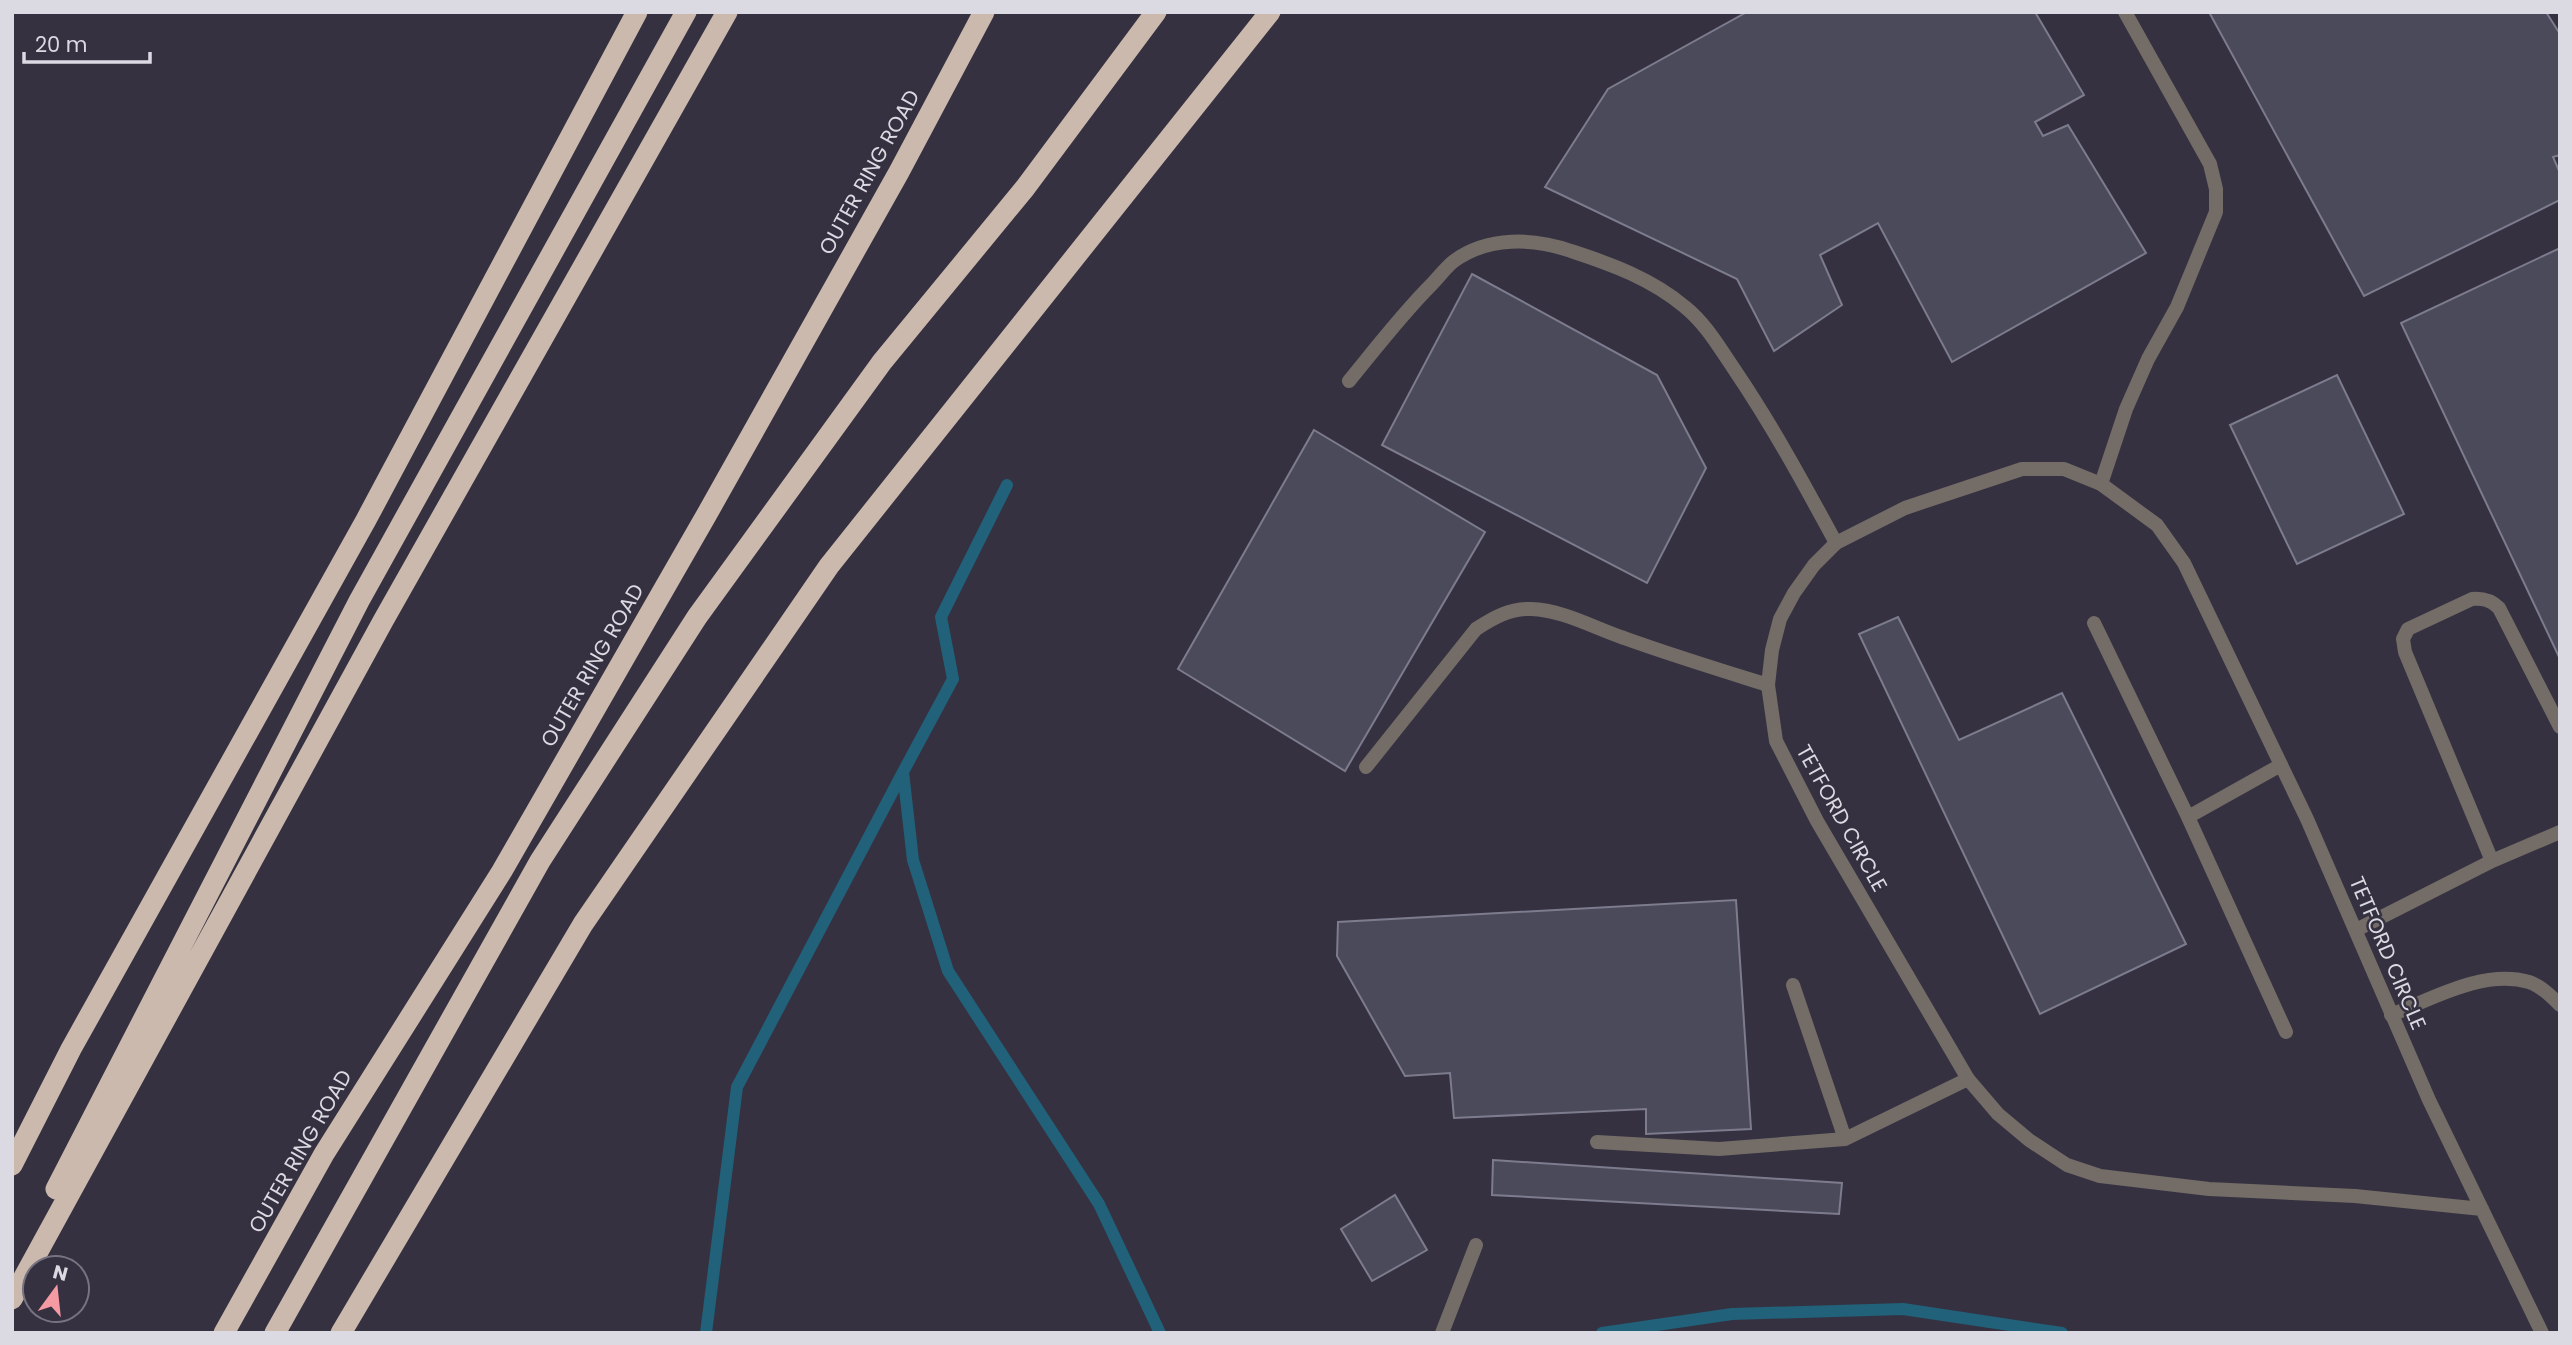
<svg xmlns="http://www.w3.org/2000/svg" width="2572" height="1345" font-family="Poppins,sans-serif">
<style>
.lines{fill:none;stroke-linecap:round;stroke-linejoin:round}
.stream{stroke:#216179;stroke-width:12}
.building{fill:#4a4a5a;stroke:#7d7c8e;stroke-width:2}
.lane{stroke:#736c67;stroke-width:14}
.street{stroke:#736c67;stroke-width:14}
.highway{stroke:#cab9ac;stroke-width:21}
.labels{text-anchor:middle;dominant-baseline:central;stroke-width:5;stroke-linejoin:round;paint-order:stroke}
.street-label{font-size:21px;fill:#dbd9e2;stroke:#353140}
</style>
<rect width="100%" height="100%" fill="#353140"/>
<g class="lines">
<path class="stream" d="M1007,485L941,617L953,679L903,772L913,860L948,971L1099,1204L1160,1333
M706,1333L737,1087L903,772
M1602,1333L1732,1314L1903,1309L2062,1333"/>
</g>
<path class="building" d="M1747,12H2035L2084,95L2035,122L2043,136L2068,125L2146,253L1952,362L1878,223L1820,255L1842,305L1774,351L1737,279L1545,187L1608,89Z
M2209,12H2546L2560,34V155L2553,157L2560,173V200L2364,296Z
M2560,248V659L2401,323Z
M1472,274L1657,375L1706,468L1647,583L1382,445Z
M2337,375L2404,514L2297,564L2230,425Z
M1314,430L1485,532L1345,771L1178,669Z
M1898,617L1959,740L2062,693L2186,944L2040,1014L1859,634Z
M1736,900L1751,1129L1646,1134V1109L1454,1118L1450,1073L1405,1076L1337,956L1338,922Z
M1493,1160L1842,1183L1839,1214L1492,1195Z
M1395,1195L1427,1250L1372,1281L1341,1229Z"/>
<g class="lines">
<path class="lane" d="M1349,381C1376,348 1402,314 1432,284C1439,277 1446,267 1454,261C1488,236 1534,238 1571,251C1611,264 1652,279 1685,307C1706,324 1719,347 1734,369C1772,425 1804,484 1836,543
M2101,484L2126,409L2148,359L2177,307L2216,212V189L2210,164L2125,12
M2094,623L2188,817L2286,1032
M1366,767L1476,629C1493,618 1510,608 1531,609C1563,610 1594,628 1624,638C1671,655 1720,670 1768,685
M2188,817L2281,765
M2492,861L2405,652L2403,639L2408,629L2472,599C2483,598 2491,600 2499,608L2560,727
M2356,930L2492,861L2560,832
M1793,985L1845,1139
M2391,1015C2432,999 2483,969 2529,982C2541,986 2551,996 2560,1005
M1597,1142L1719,1149L1845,1139L1968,1079
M1442,1333L1476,1245"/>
<path class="street" d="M2482,1209L2355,1196L2209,1189L2100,1176L2067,1165L2029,1140L1998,1114L1968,1079L1817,821L1776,741L1768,685L1772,650L1780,619L1794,593L1814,565L1836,543L1905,508L2022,469H2064L2101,484L2157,525L2184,563L2307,819L2429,1100L2542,1333"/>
<path class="highway" d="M12,1165L71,1049L366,520L637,12
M56,1189L359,601L686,12
M12,1299L383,621L727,12
M224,1333L324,1154L502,871L707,514L899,172L984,12
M275,1333L540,861L697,617L882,362L1025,188L1156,12
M341,1333L583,924L829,566L1270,12"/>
</g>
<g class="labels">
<g class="street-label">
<text transform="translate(869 172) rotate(-61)">OUTER RING ROAD</text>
<text transform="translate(592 665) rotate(-60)">OUTER RING ROAD</text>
<text transform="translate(1842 818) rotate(61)">TETFORD CIRCLE</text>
<text transform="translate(2388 953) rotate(67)">TETFORD CIRCLE</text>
<text transform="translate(300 1151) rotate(-60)">OUTER RING ROAD</text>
</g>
</g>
<rect width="2572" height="1345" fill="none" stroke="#dbd9e2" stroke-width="28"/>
<g transform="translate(56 1289) rotate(15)"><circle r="33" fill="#353140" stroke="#777481" stroke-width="2"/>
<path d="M0-5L12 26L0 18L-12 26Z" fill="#f49aa2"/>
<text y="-10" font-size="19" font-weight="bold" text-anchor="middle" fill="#dbd9e2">N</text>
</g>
<path d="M24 52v10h126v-10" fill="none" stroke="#dbd9e2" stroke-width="3.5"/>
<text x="35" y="52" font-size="21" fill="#dbd9e2" stroke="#353140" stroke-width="5" paint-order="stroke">20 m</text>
</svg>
